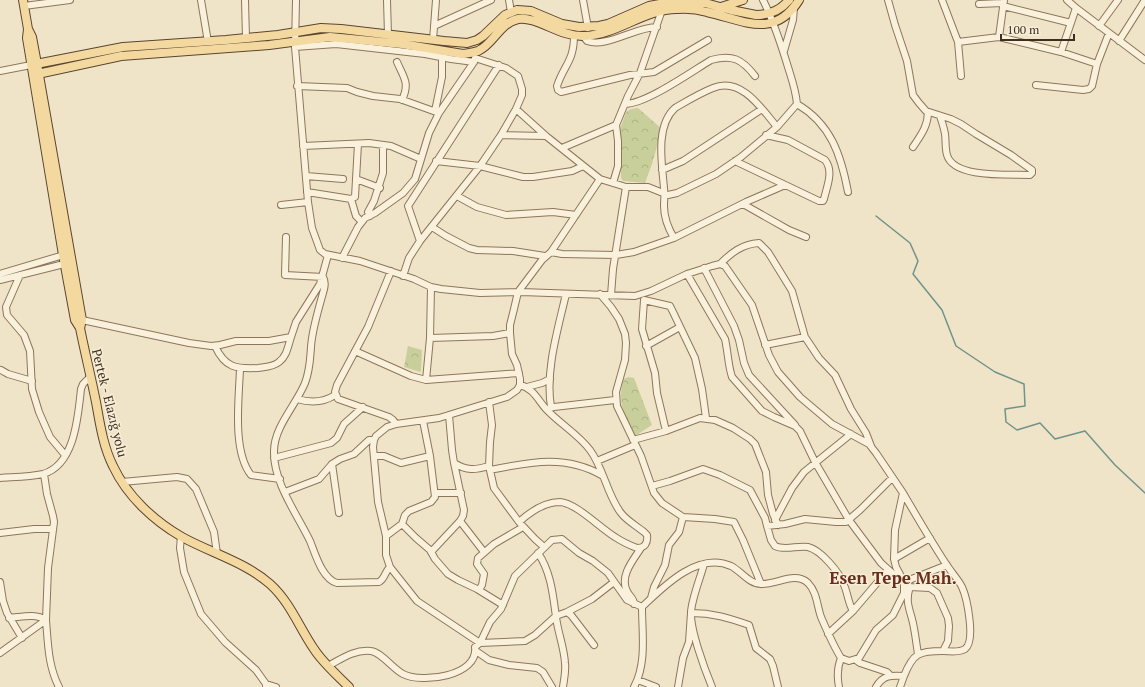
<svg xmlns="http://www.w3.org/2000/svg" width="1145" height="687" font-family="'PT Serif',serif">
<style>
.park{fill:url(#park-crowns)}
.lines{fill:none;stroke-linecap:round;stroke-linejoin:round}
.stream{stroke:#6f938a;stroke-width:1.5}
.minor-casing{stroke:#8d765c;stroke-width:8}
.major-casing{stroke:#5b4430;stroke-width:10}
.minor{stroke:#faf1dc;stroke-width:6}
.major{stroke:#f3d9a0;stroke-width:8}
.labels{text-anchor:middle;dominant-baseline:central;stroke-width:3;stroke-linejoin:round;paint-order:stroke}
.street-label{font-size:13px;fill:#3d2e20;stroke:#f7eed8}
.district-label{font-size:17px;font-weight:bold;fill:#6b2e1e;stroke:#f7eed8}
</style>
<defs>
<pattern id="park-crowns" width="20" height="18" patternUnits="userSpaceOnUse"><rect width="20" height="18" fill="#c9cf9b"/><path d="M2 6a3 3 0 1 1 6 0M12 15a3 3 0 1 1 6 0" fill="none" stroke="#aeb285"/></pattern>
</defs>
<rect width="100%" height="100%" fill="#f0e4c8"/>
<path class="park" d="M638,108L662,129L652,164L645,183L623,181L621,178L620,129L626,112L631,109Z
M408,346L422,350L421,371L420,372L404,367Z
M628,377L634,378L652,425L635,436C625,416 616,402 624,379Z"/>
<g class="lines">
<path class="stream" d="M876,216L910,243L918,261L913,274L942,310L956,346L995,372L1024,384L1025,406L1005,409L1006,422L1017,430L1040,423L1055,439L1085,431L1115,465L1145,493"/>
<g class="minor-casing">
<path id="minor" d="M201,0L208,42
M245,0L246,38
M296,0L295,47L308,202L312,228L320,250L325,254L360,261L414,279L431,287L441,289L480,293L521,292L635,296L651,291L687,274L712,266L720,264L725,266L752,305L769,355L778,372L800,397L832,424L869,444L876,453L903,493L895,530L894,559L896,567L904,582V593L893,615L876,630L859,658L849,661L841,658C833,645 827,631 821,617C817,606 817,592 808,583C795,571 776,585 761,584C749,584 741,571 731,566C698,551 663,587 642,607C642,633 647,663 634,687
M387,0L388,35
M509,0L511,12
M583,0L588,28
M888,0L895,25L907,61L913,95L919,103L926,111L951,119L961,124L976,134L1011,155L1032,170V173L1030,175C1010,174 954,179 947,155C945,148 946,141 945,134C944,128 942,122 940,116
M942,0L958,42L961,76
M1004,0L999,37L1061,52L1076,8
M1067,0L1076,8L1145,60
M979,4L1003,3
M24,6L70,0
M1003,6L1071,23
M434,26L491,0
M1099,26L1118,0
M574,36C574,61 564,65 557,86L558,90L561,92L630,75L654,72L708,40
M583,36L587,41C607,48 635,27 657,27
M433,40L436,0
M1119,41L1145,0
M958,42L999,37
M295,47L336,44L425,54L451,59L474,62
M784,51L793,20L794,8
M1061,52L1097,64
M397,62C404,78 410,83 402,100
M0,71L31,65
M1036,85L1083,90L1089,89L1092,86L1097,64L1109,33
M297,86L347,88L357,92L373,96L400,99L439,113
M625,104C646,104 691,72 711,60C732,54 742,59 755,76
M797,104C831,124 841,155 848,192
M516,109L546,136L600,179L626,187L613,269L611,295
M435,111L442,77V58
M501,135L546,136
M303,146L369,143L391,146L421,159
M913,147C921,135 928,126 928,112
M562,148L616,125
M436,161L480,166L523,177H533L572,171L583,166
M735,161L819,201H823L824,199C827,186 834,171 825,160L788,140L766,135
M662,170L683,161L762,109
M306,176L343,179
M356,179L380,188
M613,183L618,166V141L616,125L628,96L640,73L662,10
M626,187H648L668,195L677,193L716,174L741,157L777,127L797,104C796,91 792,80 788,67C781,44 774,22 763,0
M307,192L351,199L356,216L362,222
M457,196L477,207L506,215L553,212L576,215
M351,199L355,197L358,144
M743,204L789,230L806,237
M281,205L308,202
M370,216L368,212L374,201L383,173V145
M432,227L446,236L469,248L477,250L513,251L545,256
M286,237L285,275L323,277C327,284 323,292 321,300C317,315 312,331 311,347C310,360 310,370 305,383C296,405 274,427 274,451C273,482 297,514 310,541C315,553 322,579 337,583L379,582C385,579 385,571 390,567
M674,238C668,228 664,218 664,206C664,200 665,194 664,188C662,164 655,126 675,108C687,101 700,93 713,88C741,76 762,109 777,127
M420,241L408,206L499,65
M551,252L562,254L616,255L634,252L674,238L746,202L785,185
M342,258L358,227L365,218L375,213L403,193L415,179L429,133L439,113L474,62L475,58L506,68L518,76L522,89V95L516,109L501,135L480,166L420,241L409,258L403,276
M720,264C731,253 742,244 759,243L768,252L792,291L805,337L819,358L835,375L851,409L866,433L871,446
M704,268L734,326L739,340L744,363L749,375L795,425
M391,271L368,327L337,385L335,392L338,399L389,417L393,420L396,424
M0,274L67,254
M687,274L725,339C728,352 728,365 732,377L762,411L774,417L795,426L800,431L815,462L849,520L881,563L900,580L904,582L910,587L930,588L937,593L948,618L949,626L948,641L943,651C919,651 913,653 904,676C891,675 883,675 876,687
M20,275L6,307L7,315L24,335L30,351L32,389L39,412L50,437L65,455
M0,280L68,263
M600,294L611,307L619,319L625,334L626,343L625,360L616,392L617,406L641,456L654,493L662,503L683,517L715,519L734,522L743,540L761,584
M82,320L189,343L211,346L220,345L236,341H269L291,337L296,322L320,284L328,255
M430,338L493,336L510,333
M765,345L805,337
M215,346C225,368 236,369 258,368C265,367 273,367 279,362C287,356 288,346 291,337
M646,346L680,327
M355,351L411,376L426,380L519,373
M240,369C239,398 232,451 251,475L280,479
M1,370L8,374L32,381
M426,380L430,338L431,287
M527,387L542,383L550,379
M297,399C311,403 323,403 335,395
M489,402L492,425L490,442L489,466L494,488L519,522L535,539L544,547
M551,407C545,371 558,329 566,294
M548,409L554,407L615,400
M449,415L452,450L454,463C467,471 475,470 489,466
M666,431L657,393L655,373L642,329L644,300L670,306L673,312L695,358L702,389L706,418
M633,440L666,431L700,418L715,420L733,428L750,439L755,444L766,472L768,495L773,514L778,525
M374,456H384L401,463L430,456
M274,458L331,443L337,438L344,424L363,407
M597,461L635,445
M332,464L339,513
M490,470C530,462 566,454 603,476
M0,478C14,477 29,477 43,474C75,465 78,416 81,389L83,384L90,377
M122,482L177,477L187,479L196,489L214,532L217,554
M652,486L670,481L703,469L720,475L750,490L765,518L767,526L785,524L805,519L836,522H846L860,510L892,478
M285,492L319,479L332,464L340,459L354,454L369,440H374
M435,493H461
M903,493C917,517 931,541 946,564C951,572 958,579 962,587C967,598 976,641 965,649C959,653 950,651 943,651
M775,520L792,488L804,472L851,434
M460,521L484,552
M519,522C530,512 544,502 560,502C576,503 600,528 615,537C621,541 629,545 637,548C645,548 648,543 647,535L644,532C637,526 627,521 621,513C607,495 604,469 590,450C578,434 560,424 546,409C538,400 533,388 520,385
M402,524L416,538L430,550L435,559L448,574L458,580L477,589L503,605
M767,526L771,540L775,546C785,551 798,545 808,547C821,550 840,573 844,585C848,594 848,603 853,611
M0,533L34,529H53
M181,536L180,548L184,572L201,614L225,642L256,670L266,684V687
M386,536L402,524L405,515L409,511L431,502L435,497L430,456L423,421
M431,552L460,521L463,516L464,510L454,463
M538,553C551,572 553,595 556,617C558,633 564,647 565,663C566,671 564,679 563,687
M894,559L930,538
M704,564C700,579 692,598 691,612C690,630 705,670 712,687
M0,582L3,601L7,613L22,638
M904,582L947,565
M479,590L482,585L484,574L477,564L478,558L494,544L523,527
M909,590C906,601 909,608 912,619C915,630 916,642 918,654
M651,598L654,587L665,565L669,545L679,532L683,517
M634,604C634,598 629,596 627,591C619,576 634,559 641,548
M567,612L592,599L614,582
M9,618C22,617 35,613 46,620C48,643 48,666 59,687
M828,634L853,611L888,570
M594,645L571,615L567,612L556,616L535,635L525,641L480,643L417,601L390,567L386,555V536L378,502L373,447L374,440L376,436L387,427L396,424L439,418L507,397L517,390L520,385V379L517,365L512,354L510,333V325L514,309L518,292L542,260L551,252L600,179
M476,651L489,660L509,665L537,668L543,672L552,687
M0,653L46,620L48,568L54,522L53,516L47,494L44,474
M856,660L860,663L887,672L890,675
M328,666C341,659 355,649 371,651C381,652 393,669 403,674C422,684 479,676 475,647L480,643L490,622L501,609L515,576L552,540L562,539L579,553L593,561L608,573L627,600L642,607
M638,680L656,687
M266,684L276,687
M678,687L683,658L689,642L691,613C713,613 729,618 749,625L756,648L770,659L773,666L778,687
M839,687C837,677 837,668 841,658
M900,687L904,676"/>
</g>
<g class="major-casing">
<path id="major" d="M23,0L28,29L32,37L37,64L82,320L80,328
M721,7L743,0
M28,29L27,38L63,255L75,320L80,328C85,353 91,377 96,402C100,424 103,446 113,466C127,496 154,521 182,537C211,553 245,562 270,584C290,602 299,627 314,649C323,663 337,675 349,687
M31,65L123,47L226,40L278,35L321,28L341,29L444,41L467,43L477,40L483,36L505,15L517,10L531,11L562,24L579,27L599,26L608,24L649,6L675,1L705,3L731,10L756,15C769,15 780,11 789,0
M33,75L121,56L269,45L330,37L402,44L463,54C468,53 473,53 478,51C494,44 499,23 518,19C537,16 560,37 584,36C617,35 644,9 677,9C687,8 697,9 707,12C743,20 774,40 799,0"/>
</g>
<use href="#minor" class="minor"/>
<use href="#major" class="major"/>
</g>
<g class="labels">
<g class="street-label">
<text transform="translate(110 403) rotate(76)">Pertek - Elazığ yolu</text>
</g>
<g class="district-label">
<text x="893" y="577">Esen Tepe Mah.</text>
</g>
</g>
<path d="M1001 34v6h73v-6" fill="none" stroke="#3d2e20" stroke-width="2"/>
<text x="1007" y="34" font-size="12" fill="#3d2e20" stroke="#f7eed8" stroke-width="3" paint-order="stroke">100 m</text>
</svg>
